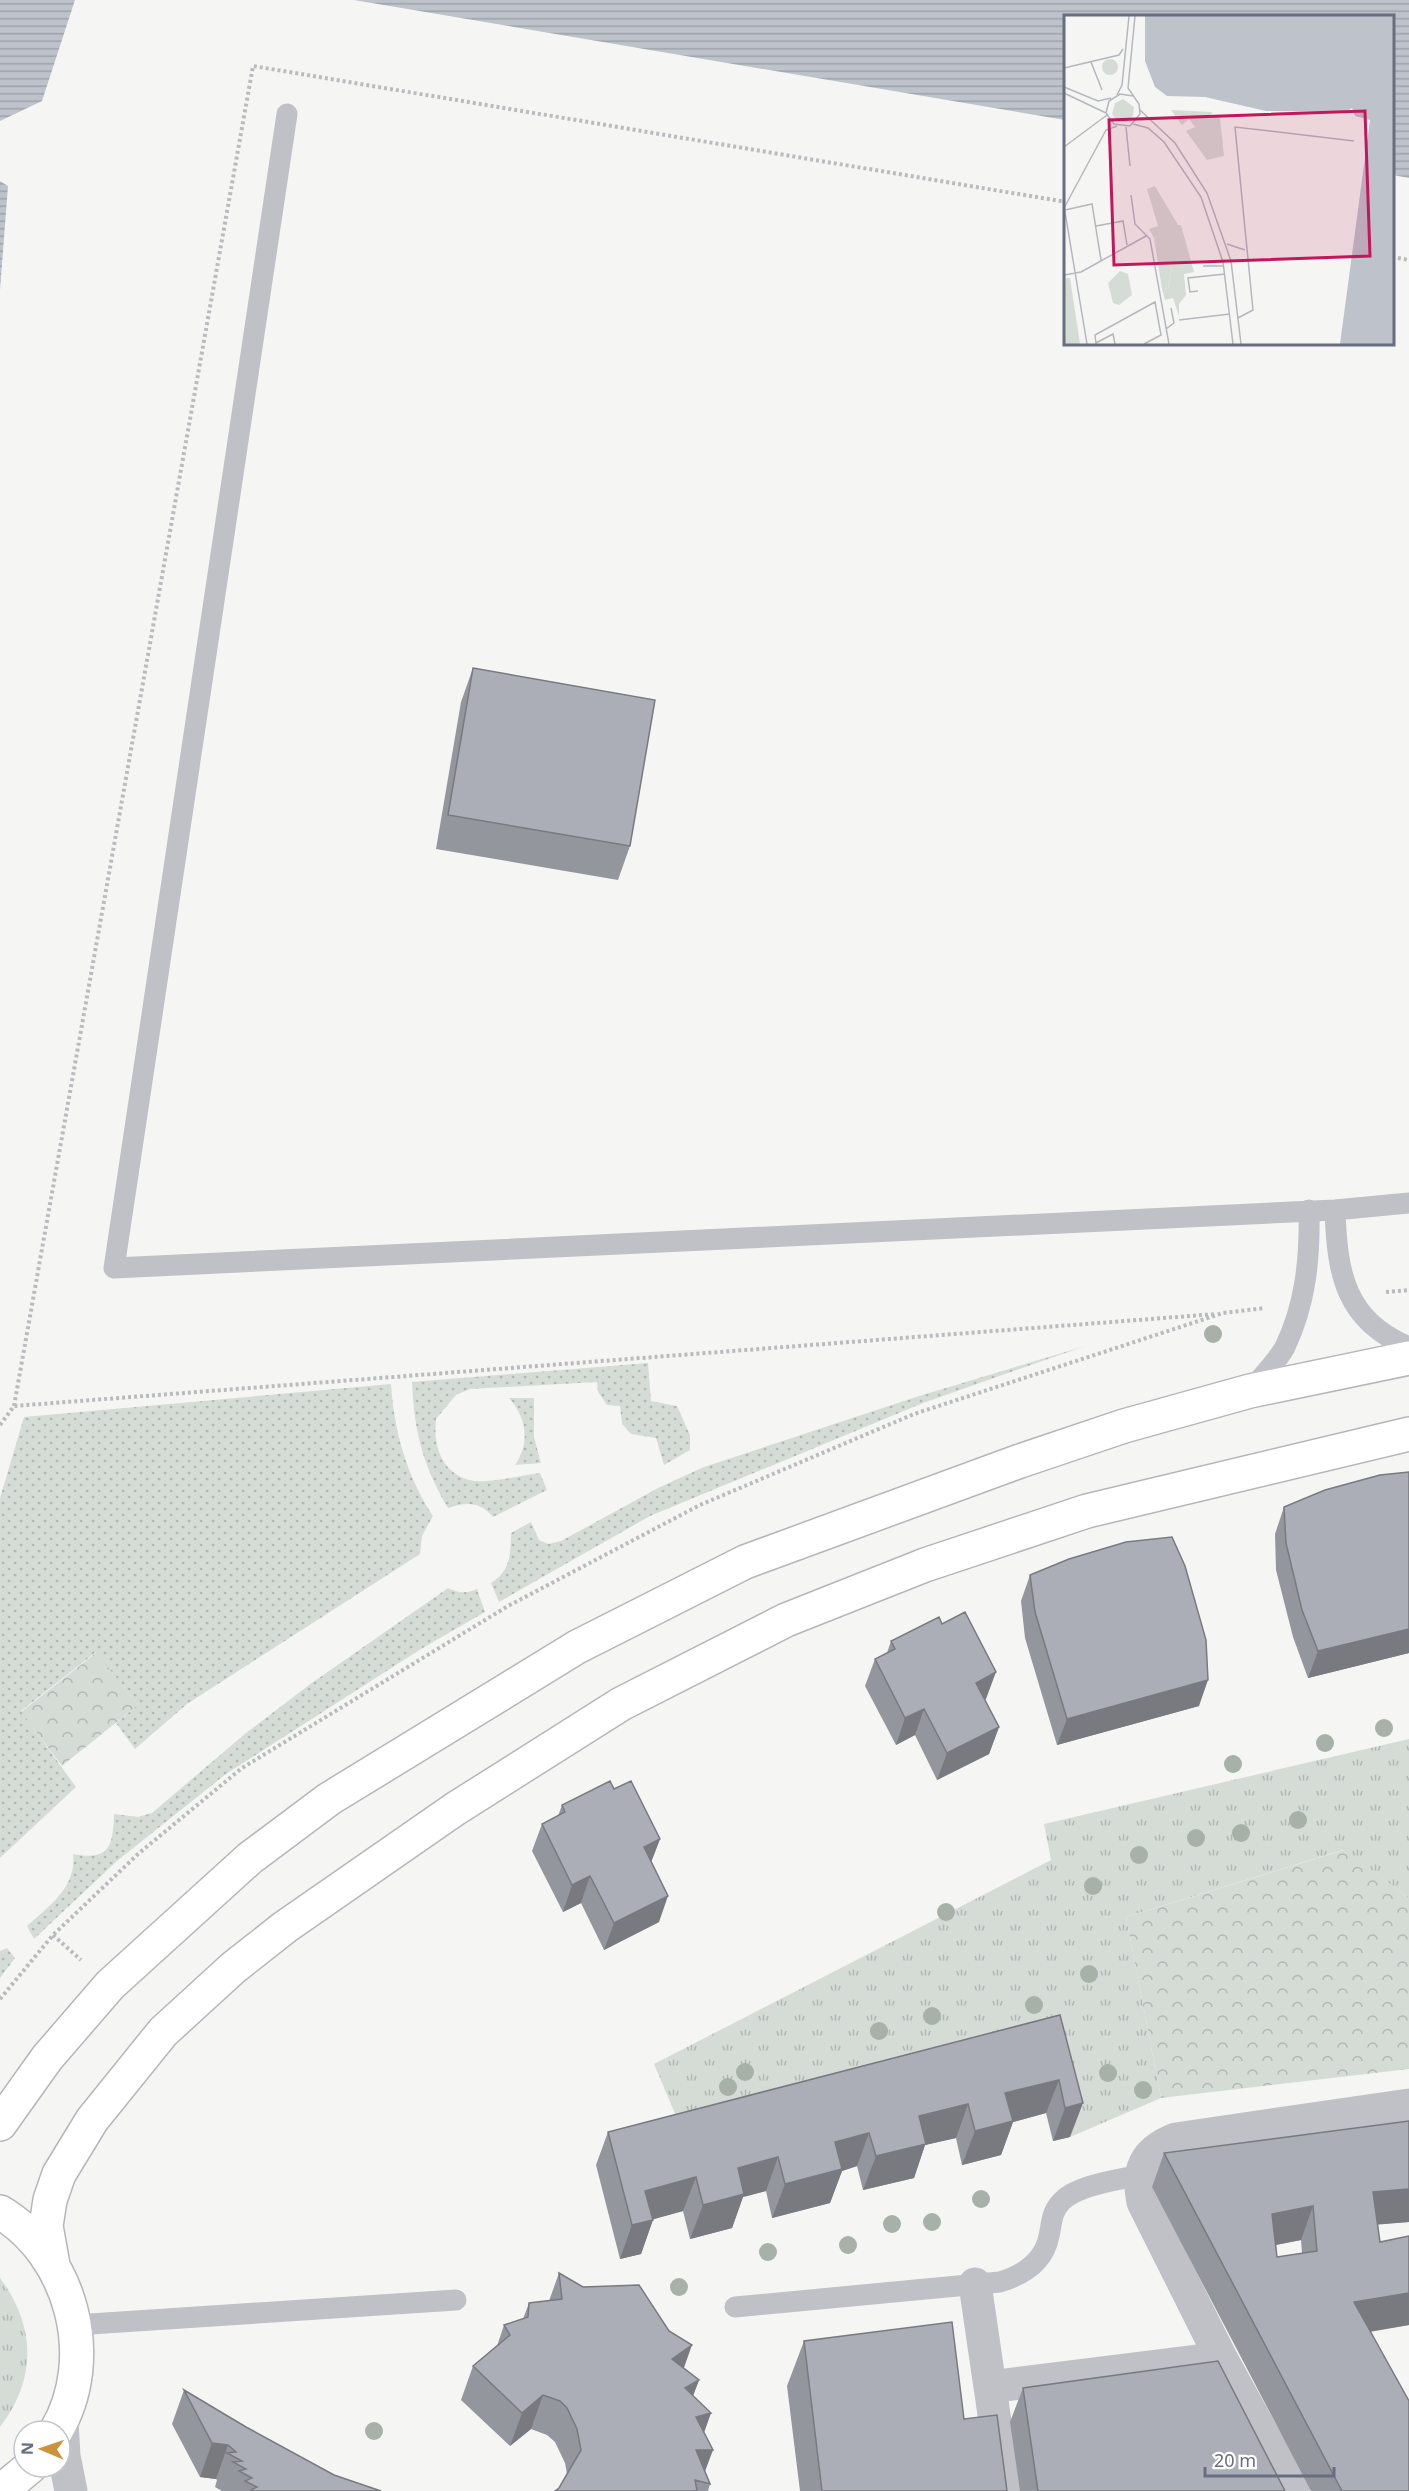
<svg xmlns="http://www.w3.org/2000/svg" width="1409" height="2491" font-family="'Noto Sans',sans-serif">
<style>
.grass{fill:url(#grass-tufts)}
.park{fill:url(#park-crowns)}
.garden{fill:url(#garden-dots)}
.water{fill:url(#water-rules)}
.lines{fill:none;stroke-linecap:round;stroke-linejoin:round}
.highway-casing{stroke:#b5b6ba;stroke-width:36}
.path{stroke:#babbbe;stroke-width:4;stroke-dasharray:3 3;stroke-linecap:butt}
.lane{stroke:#c0c1c6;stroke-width:21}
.street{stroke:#c0c1c6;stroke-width:33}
.highway{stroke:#fff;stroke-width:33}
.tree{fill:#a7b1a8}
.wall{fill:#94969d;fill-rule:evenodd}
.shaded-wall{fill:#787a80}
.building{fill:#acaeb7;stroke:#787a80;stroke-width:1.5;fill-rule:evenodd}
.inset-road{fill:none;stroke:#b5b7be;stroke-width:1.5}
.view{fill:#c2185b;fill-opacity:0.15;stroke:#c2185b;stroke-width:3}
.inset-edge{fill:none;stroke:#696d80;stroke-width:3}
</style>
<defs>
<pattern id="grass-tufts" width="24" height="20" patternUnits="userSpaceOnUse" patternTransform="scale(1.5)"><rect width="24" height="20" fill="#d5dcd6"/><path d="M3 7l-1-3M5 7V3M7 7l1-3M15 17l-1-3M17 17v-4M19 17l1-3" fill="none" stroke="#b1b7b3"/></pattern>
<pattern id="park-crowns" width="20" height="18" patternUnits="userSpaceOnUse" patternTransform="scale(1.5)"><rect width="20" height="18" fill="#d5dcd6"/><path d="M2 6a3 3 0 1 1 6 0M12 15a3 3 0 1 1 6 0" fill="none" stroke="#b1b7b3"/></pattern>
<pattern id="garden-dots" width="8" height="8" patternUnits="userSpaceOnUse" patternTransform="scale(1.5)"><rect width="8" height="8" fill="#d5dcd6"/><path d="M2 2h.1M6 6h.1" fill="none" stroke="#b1b7b3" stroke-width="1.8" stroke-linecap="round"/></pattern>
<pattern id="water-rules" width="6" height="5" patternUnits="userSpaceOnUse" patternTransform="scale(1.5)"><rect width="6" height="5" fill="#bec2ca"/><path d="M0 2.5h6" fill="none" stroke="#9ea2a9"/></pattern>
</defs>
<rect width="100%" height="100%" fill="#f5f6f3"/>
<path class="grass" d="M1409,1739V1898L1343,1850L1126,1917L1161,2098L1070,2137L1048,2049L687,2142L654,2064L1051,1860L1044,1824Z
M0,2278C36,2326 37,2379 0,2427Z"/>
<path class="park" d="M97,1652L138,1705L62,1766L21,1712Z
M1344,1850L1409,1898V2069L1161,2098L1126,1917Z"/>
<path class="garden" d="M1085,1346L923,1403L650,1516L499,1602L491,1583C510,1571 511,1554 511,1533L531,1522L539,1540L548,1544L561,1541L660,1487L704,1467L916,1397Z
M648,1363L651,1401L677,1406L690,1435V1450L664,1465L656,1438L631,1434L622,1424L620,1406L607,1405L598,1392L597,1382L470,1389L456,1395L436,1419C433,1447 442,1475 474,1481C489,1483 524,1475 540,1473L547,1490L493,1517C480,1501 466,1502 448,1508C423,1466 414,1431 412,1382Z
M391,1384C394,1431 407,1477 433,1516L422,1536L420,1554L187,1704L135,1749L116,1723L138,1705L96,1652L21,1711L76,1787L0,1858V1498L24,1417Z
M509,1398H534V1437L541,1463L515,1465C530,1443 527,1418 509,1398Z
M448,1588C458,1593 466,1594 477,1589L485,1612L421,1649L226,1774L117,1861L34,1939L27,1926C49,1906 77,1887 73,1854C109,1861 113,1847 114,1814L138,1817L152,1813L246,1733L309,1685Z
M7,1948L15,1958L0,1978V1951Z"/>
<path class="water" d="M0,0H75L42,101L0,121Z
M354,0H1409V178L1393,175L1392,16H1066L1065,120Z
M0,181L8,186L0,290Z"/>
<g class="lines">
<g class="highway-casing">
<path id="highway" d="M0,2124L47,2058L110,1985L250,1858L329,1799L577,1647L745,1562L1020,1461L1124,1426L1250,1391L1409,1358
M0,2212C72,2255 99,2359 56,2431
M53,2265L46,2226L50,2200L59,2174L92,2120L163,2032L233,1968L285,1927L455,1809L621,1704L786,1620L925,1565L1087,1511L1409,1434
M1,2491L30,2467"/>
</g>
<path class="path" d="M1392,257L1409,260
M1386,1292L1409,1290
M14,1406L253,66L1066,202
M0,1425L14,1406L1216,1314
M53,1935L81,1960
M0,1999L53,1935L138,1854L242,1768L508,1606L700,1505L914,1414L1223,1313L1265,1308"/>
<path class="lane" d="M287,114L114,1268L1335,1210L1409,1203
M1335,1210C1337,1273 1345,1321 1409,1347
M1250,1391C1261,1377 1277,1362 1285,1347C1306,1303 1310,1258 1309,1210
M735,2307L1000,2282C1023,2275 1044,2262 1049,2236C1052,2223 1051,2213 1061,2202C1076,2185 1118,2180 1140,2175
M75,2325L456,2300"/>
<path class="street" d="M975,2284L990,2387
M62,2421L64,2456L71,2491
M1005,2491L990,2387L1221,2358
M1294,2491L1221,2358L1143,2202C1136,2170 1145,2151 1176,2139L1409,2105"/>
<use href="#highway" class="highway"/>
</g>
<g class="tree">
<circle cx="1213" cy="1334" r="9"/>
<circle cx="1384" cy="1728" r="9"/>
<circle cx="1325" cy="1743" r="9"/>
<circle cx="1233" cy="1764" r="9"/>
<circle cx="1298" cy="1820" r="9"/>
<circle cx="1241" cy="1833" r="9"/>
<circle cx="1196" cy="1838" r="9"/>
<circle cx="1139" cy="1855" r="9"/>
<circle cx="1093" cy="1886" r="9"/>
<circle cx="946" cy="1912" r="9"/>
<circle cx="1089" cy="1974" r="9"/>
<circle cx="1034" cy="2005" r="9"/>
<circle cx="932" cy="2016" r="9"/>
<circle cx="879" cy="2031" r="9"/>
<circle cx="745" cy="2072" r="9"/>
<circle cx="1108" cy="2073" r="9"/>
<circle cx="728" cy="2087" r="9"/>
<circle cx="1143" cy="2090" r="9"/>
<circle cx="981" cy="2199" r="9"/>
<circle cx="932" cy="2222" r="9"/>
<circle cx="892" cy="2224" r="9"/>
<circle cx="848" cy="2245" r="9"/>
<circle cx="768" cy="2252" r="9"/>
<circle cx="679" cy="2287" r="9"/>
<circle cx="374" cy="2431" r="9"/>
</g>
<path class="wall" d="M473,668L630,846L618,880L436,849L461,702Z
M1409,1472V1653L1308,1678L1293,1637L1276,1570L1275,1534L1284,1507Z
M1030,1575L1199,1706L1057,1745L1025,1638L1021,1601Z
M891,1641L986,1699L985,1700L999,1727L989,1754L937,1780L915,1735L896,1745L865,1686L875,1659L887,1653Z
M614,1789L660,1839L651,1862L659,1922L604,1950L581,1903L563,1912L532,1851L542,1824L558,1816L562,1805Z
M1060,2015L1070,2137L1053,2141L1046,2113L1013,2122L1001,2155L962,2165L956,2138L925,2145L914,2178L863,2190L857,2166L842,2171L830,2203L772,2218L766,2191L743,2197L732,2228L690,2239L683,2211L653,2219L641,2254L620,2259L596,2165L608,2132Z
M1409,2121V2222L1377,2224L1380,2242L1409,2236V2325L1370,2332L1409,2491H1311L1152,2187L1164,2153ZM1301,2240L1302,2253L1277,2257L1276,2245Z
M559,2273L699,2380L693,2396L704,2433L705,2471L710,2484L708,2491H555L559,2488L567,2474L565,2463L555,2442L547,2435L531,2429L510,2446L461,2400L473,2366L497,2346L504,2325L523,2319L529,2303L549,2301Z
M804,2341L964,2419L1007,2491H800L787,2386Z
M1023,2388L1285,2491H1020L1010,2422Z
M184,2390L246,2427L334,2475L381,2491H222L215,2487L217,2480L216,2479L200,2477L172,2424Z"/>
<path class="shaded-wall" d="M1409,1629V1653L1308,1678L1318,1651Z
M996,1672L986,1699L966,1709L976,1683Z
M1208,1680L1199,1706L1057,1745L1067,1719Z
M924,1709L915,1735L896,1745L905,1718Z
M999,1727L989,1754L937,1780L947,1753Z
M660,1839L650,1865L644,1847Z
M590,1876L581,1903L563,1912L572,1885Z
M668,1896L659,1922L604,1950L614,1923Z
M1059,2080L1046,2113L1013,2122L1001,2155L962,2165L975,2131L1005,2093Z
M1083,2103L1070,2137L1053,2141L1065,2108Z
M968,2104L956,2138L925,2145L914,2178L863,2190L876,2156L919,2116Z
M869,2133L857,2166L842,2171L830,2203L772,2218L785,2184L835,2142Z
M778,2157L766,2191L743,2197L732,2228L690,2239L703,2205L738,2168Z
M696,2177L683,2211L633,2225L645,2191Z
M1409,2189V2222L1361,2226L1373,2192Z
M1313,2206L1301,2240L1260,2248L1272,2214Z
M653,2220L641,2254L620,2259L632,2225Z
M1409,2293V2325L1342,2336L1354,2302Z
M692,2345L680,2379L672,2359Z
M699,2380L686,2414L685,2388Z
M543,2395L531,2429L510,2446L522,2413Z
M711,2413L699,2447L696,2417Z
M212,2443L228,2445L216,2479L200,2477Z
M696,2450H713L701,2482Z"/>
<path class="building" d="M473,668L655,700L630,846L448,815Z
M1409,1472V1629L1318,1651L1302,1610L1286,1543L1284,1507L1325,1490L1380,1475Z
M1172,1537L1185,1566L1206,1640L1208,1680L1067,1719L1035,1612L1030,1575L1069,1559L1126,1542Z
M965,1612L996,1672L976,1683L999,1727L947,1753L924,1709L905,1718L875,1659L895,1649L891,1641L939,1617L942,1624Z
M610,1781L614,1789L631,1781L660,1839L644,1847L668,1896L614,1923L590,1876L572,1885L542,1824L565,1812L562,1805Z
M1060,2015L1083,2103L1065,2108L1059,2080L1005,2093L1013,2121L975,2131L968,2104L919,2116L926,2144L876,2156L869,2133L835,2142L842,2169L785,2184L778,2157L738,2168L744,2194L703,2205L696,2177L645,2191L653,2220L632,2225L608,2132Z
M1409,2121V2189L1373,2192L1380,2242L1409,2236V2293L1354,2302L1409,2401V2491H1342L1164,2153ZM1313,2206L1317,2251L1277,2257L1272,2214Z
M559,2273L583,2287L639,2285L669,2331L692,2345L672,2359L699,2380L685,2388L711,2413L696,2417L713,2450H696L710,2484L695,2480L697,2491H555L559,2488L581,2450L577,2429L567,2408L560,2401L543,2395L522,2413L473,2366L510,2335L504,2325L528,2317L529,2303L562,2299Z
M952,2322L964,2419L997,2415L1007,2491H822L804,2341Z
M1218,2361L1285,2491H1038L1023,2388Z
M184,2390L246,2427L334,2475L381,2491H254L251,2490L257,2487L245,2481L252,2478L239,2471L246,2469L233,2462L242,2461L227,2453L236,2452L228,2445L212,2443Z"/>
<g transform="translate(1064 15)">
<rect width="330" height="330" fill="#f5f6f3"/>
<path d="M38 52a8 8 0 1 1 16 0a8 8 0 1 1-16 0ZM59,84L70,92L69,101L62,107L53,106L48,99L51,88ZM91,171L114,210H117L130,257L120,259L122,280L115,289V301L109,283L101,285L98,274L104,273L108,252V219L90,223L85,214L94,211L83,174Z" fill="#d5dcd6"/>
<path d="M108,218L116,241L108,252L104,273L98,274L90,223ZM0,263H6L16,329H0Z" fill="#d5dcd6"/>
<path d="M107,95L148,97L147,101L156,103L160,141L143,145L122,116L131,112L125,104L118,110ZM56,256L64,259L68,280L55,290L49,288L44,268Z" fill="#d5dcd6"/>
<path d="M81,1H330V329H276L306,105L291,101L288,93L282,97L202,96L141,82L103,81L91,72L81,46Z" fill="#bec2ca"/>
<path class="inset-road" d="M27,47L38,75M0,53L55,40L59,34M0,72L34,86L47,83M0,78L42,98M53,80L58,70L65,1M69,81L56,79L45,86L42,98L50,109L66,111L76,99L75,89L64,73L71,1M76,95L111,128L143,178L167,246L177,329M69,109L84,113L100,127L137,182L159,247L169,329M62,112L66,151M0,132L43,100M67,180L71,209L86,224L105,329M0,191L23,329M0,193L42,115L53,111M1,195L28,189L37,245M32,211L59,206L63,230M163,229L181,235M139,251H160M0,260L17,257L82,221M134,276L126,277L124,263L161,259M174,303L189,295L171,112L290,126M115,305L166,299M102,314L110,308L107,293M51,329L49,319L32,328L31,320L91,287L97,320L80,329"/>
<path class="view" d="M301,96L306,241L50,250L45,105Z"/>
<rect width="330" height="330" class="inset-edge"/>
</g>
<g transform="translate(42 2449) rotate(272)"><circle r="28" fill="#ffffff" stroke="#c3c5cc" stroke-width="1.5"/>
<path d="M0-4.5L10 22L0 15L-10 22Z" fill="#cd933c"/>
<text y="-9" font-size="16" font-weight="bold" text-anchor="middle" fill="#696d80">N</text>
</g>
<path d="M1205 2467v9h129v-9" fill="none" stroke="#696d80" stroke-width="3"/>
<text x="1214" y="2467" font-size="18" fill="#696d80" stroke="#ffffff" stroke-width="4.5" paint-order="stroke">20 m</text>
</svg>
